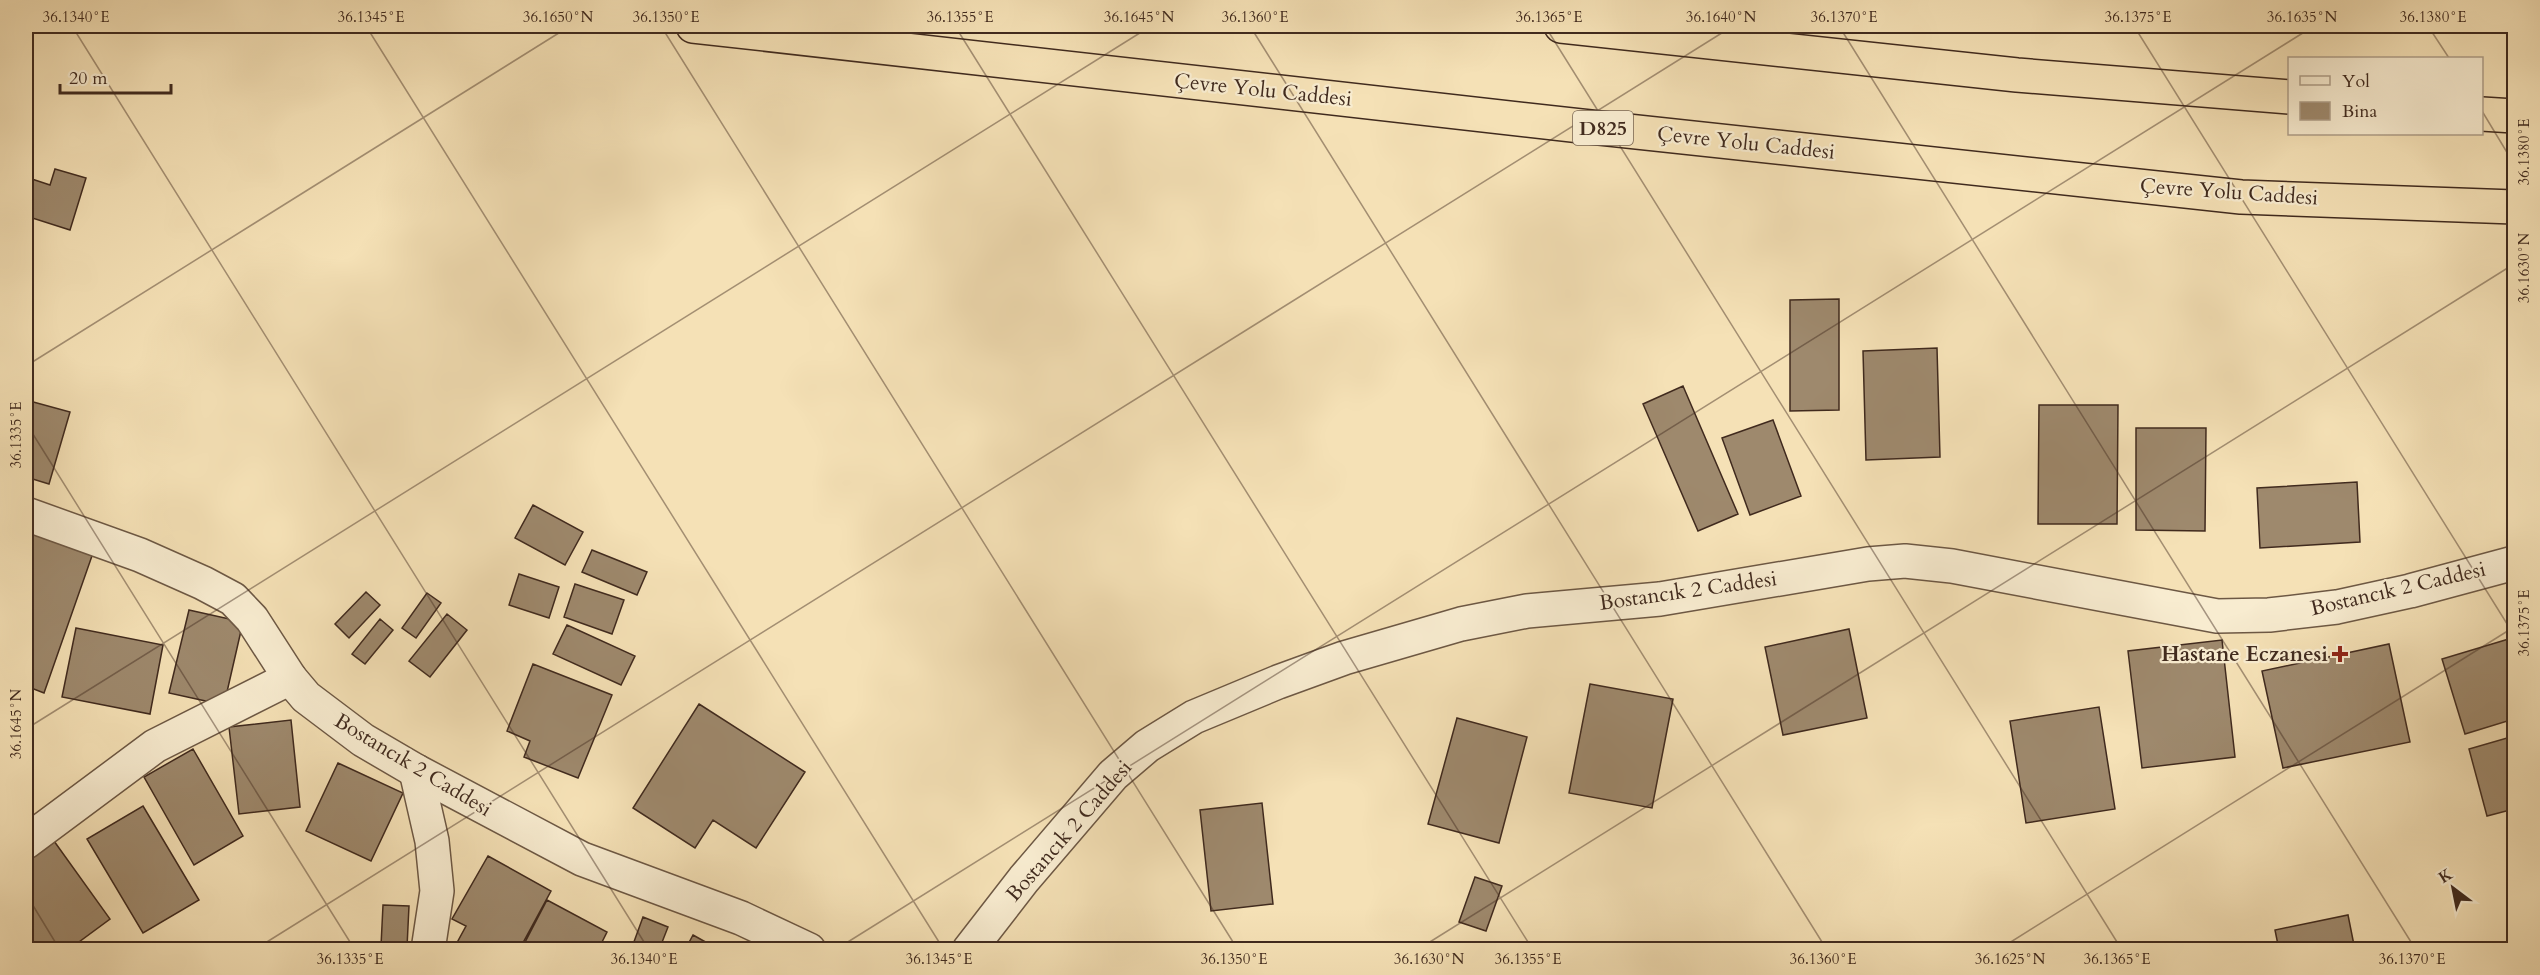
<svg xmlns="http://www.w3.org/2000/svg" width="2540" height="975" font-family="Cardo,serif">
<style>
.building{fill:#9e896d;stroke:#402a1e;stroke-width:1.5}
.lines{fill:none;stroke-linecap:round;stroke-linejoin:round}
.minor-casing{stroke:#6d5844;stroke-width:36}
.tertiary-casing{stroke:#6d5844;stroke-width:36}
.trunk-casing{stroke:#402a1e;stroke-width:36}
.minor{stroke:#f8ecd0;stroke-width:33}
.tertiary{stroke:#f8ecd0;stroke-width:33}
.trunk{stroke:#f5e1b6;stroke-width:33}
.ticks{fill:none;stroke:#402a1e;stroke-width:1.5;stroke-opacity:0.45}
.poi-dot{fill:#8f2418;stroke:#f8ecd0;stroke-width:2}
.labels{text-anchor:middle;dominant-baseline:central;stroke-width:4.5;stroke-linejoin:round;paint-order:stroke}
.shield{fill:#f8ecd0;stroke:#776453;stroke-width:1.5}
.shield-label{font-size:20px;font-weight:bold;fill:#402a1e}
.street-label{font-size:21px;fill:#402a1e;stroke:#f8ecd0}
.poi-label{font-size:21px;font-weight:bold;fill:#402a1e;stroke:#f8ecd0;text-anchor:end}
.neatline{fill:none;stroke:#402a1e;stroke-width:2}
.ticks-label{font-size:15px;text-anchor:middle;fill:#402a1e}
</style>
<rect width="100%" height="100%" fill="#f5e1b6"/>
<filter id="stains"><feTurbulence type="fractalNoise" baseFrequency=".00333" numOctaves="4"/><feColorMatrix values="0 0 0 0 .2 0 0 0 0 .09 0 0 0 0 .02 0 0 0 .5 -.17"/></filter>
<radialGradient id="worn" r=".72"><stop offset=".6" stop-color="#630" stop-opacity="0"/><stop offset="1" stop-color="#630" stop-opacity=".3"/></radialGradient>
<path class="building" d="M55,169L86,178L70,230L26,216V177L50,185Z
M1839,299V410L1790,411V300Z
M1937,348L1940,457L1866,460L1863,351Z
M1683,386L1738,514L1698,531L1643,404Z
M26,400L70,412L49,484L26,477Z
M2039,405H2118L2117,524H2038Z
M1773,420L1801,496L1750,515L1722,438Z
M2136,428H2206L2205,531L2136,530Z
M2357,482L2360,542L2260,548L2257,488Z
M533,505L583,532L565,565L515,538Z
M26,530L93,553L44,693L26,686Z
M592,550L647,572L637,595L582,572Z
M519,574L559,587L549,618L509,605Z
M575,584L624,600L612,634L564,617Z
M366,592L380,605L349,638L335,624Z
M427,593L441,603L416,638L402,628Z
M189,610L243,622L224,705L169,693Z
M447,614L467,630L430,677L409,661Z
M380,619L393,630L365,664L352,654Z
M567,625L635,656L621,685L553,654Z
M76,628L163,645L150,714L62,697Z
M1849,629L1867,718L1783,735L1765,647Z
M2512,638L2514,648V719L2465,734L2442,659Z
M2222,640L2235,757L2142,768L2128,651Z
M2389,644L2410,742L2283,768L2262,671Z
M533,664L612,695L578,778L524,757L530,741L507,731Z
M1590,684L1673,699L1652,808L1569,793Z
M699,704L805,772L756,848L713,820L695,848L633,808Z
M2099,707L2115,809L2026,823L2010,721Z
M1457,718L1527,737L1499,843L1428,824Z
M291,720L300,807L239,814L229,727Z
M2514,736V809L2487,816L2469,749Z
M193,749L243,836L194,865L144,777Z
M338,763L403,793L371,861L306,831Z
M1262,803L1273,904L1211,911L1200,810Z
M143,806L199,900L143,933L87,839Z
M54,841L110,919L68,950H26V862Z
M488,856L551,891L519,950H453L466,926L452,919Z
M1475,877L1502,886L1486,931L1459,922Z
M547,900L607,932L598,950H521Z
M383,905L409,906L407,947L381,946Z
M2348,915L2355,950H2279L2275,930Z
M643,917L668,927L659,950H631Z
M693,935L720,950H685Z
M264,945L312,948L311,950H264Z"/>
<g class="lines">
<g class="minor-casing">
<path id="minor" d="M416,771L432,841L437,891L428,950
M26,842L155,746L290,678"/>
</g>
<g class="tertiary-casing">
<path id="tertiary" d="M26,514L140,555L203,583L233,599L252,619L290,678L306,697L363,740L416,771L582,859L741,918L809,950
M969,950L1024,879L1113,775L1147,746L1194,717L1278,682L1344,658L1461,624L1527,611L1660,599L1868,564L1905,561L1952,566L2217,616L2269,615L2337,607L2410,591L2514,563"/>
</g>
<g class="trunk-casing">
<path id="trunk" d="M693,26L1581,126L2241,197L2514,207
M1561,26L2017,75L2290,97
M2482,114L2514,116"/>
</g>
<use href="#minor" class="minor"/>
<use href="#tertiary" class="tertiary"/>
<use href="#trunk" class="trunk"/>
</g>
<path class="ticks" d="M72,26L649,950M366,26L944,950M661,26L1238,950M955,26L1533,950M1250,26L1827,950M1545,26L2122,950M1839,26L2416,950M2134,26L2514,635M2428,26L2449,58M2482,111L2514,164M26,366L570,26M26,423L355,950M26,729L1151,26M26,894L60,950M254,950L1733,26M835,950L2314,26M1417,950L2514,264M1998,950L2514,627"/>
<path class="poi-dot" d="M2337 645h6v6h6v6h-6v6h-6v-6h-6v-6h6z"/>
<g class="labels">
<rect class="shield" x="1573" y="111" width="60" height="34" rx="4.5"/>
<g class="shield-label">
<text x="1603" y="128">D825</text>
</g>
<g class="street-label">
<text transform="translate(1263 90) rotate(6)">Çevre Yolu Caddesi</text>
<text transform="translate(1746 143) rotate(6)">Çevre Yolu Caddesi</text>
<text transform="translate(2229 192) rotate(4)">Çevre Yolu Caddesi</text>
<text transform="translate(2398 589) rotate(-13)">Bostancık 2 Caddesi</text>
<text transform="translate(1688 591) rotate(-8)">Bostancık 2 Caddesi</text>
<text transform="translate(413 765) rotate(31)">Bostancık 2 Caddesi</text>
<text transform="translate(1069 831) rotate(-49)">Bostancık 2 Caddesi</text>
</g>
<g class="poi-label">
<text x="2328" y="654">Hastane Eczanesi</text>
</g>
</g>
<rect width="2540" height="975" fill="none" stroke="#f5e1b6" stroke-width="66"/>
<rect x="2288" y="57" width="195" height="78" fill="#f8ecd0" stroke="#ae9e89" stroke-width="1.5"/>
<rect x="2300" y="76" width="30" height="9" fill="#f8ecd0" stroke="#ae9e89" stroke-width="1.5"/>
<text x="2342" y="87" font-size="18" fill="#402a1e">Yol</text>
<rect x="2300" y="102" width="30" height="18" fill="#9e896d" stroke="#ae9e89" stroke-width="1.5"/>
<text x="2342" y="117" font-size="18" fill="#402a1e">Bina</text>
<g transform="translate(2453 888) rotate(328)" stroke="#f8ecd0" stroke-width="4.5" paint-order="stroke">
<path d="M0-4.5L10 22L0 15L-10 22Z" fill="#402a1e"/>
<text y="-9" font-size="16" font-weight="bold" text-anchor="middle" fill="#402a1e">K</text>
</g>
<path d="M60 84v9h111v-9" fill="none" stroke="#402a1e" stroke-width="3"/>
<text x="69" y="84" font-size="18" fill="#402a1e" stroke="#f8ecd0" stroke-width="4.5" paint-order="stroke">20 m</text>
<rect x="33" y="33" width="2474" height="909" class="neatline"/>
<g class="ticks-label">
<text x="76" y="22">36.1340°E</text>
<text x="371" y="22">36.1345°E</text>
<text x="558" y="22">36.1650°N</text>
<text x="666" y="22">36.1350°E</text>
<text x="960" y="22">36.1355°E</text>
<text x="1139" y="22">36.1645°N</text>
<text x="1255" y="22">36.1360°E</text>
<text x="1549" y="22">36.1365°E</text>
<text x="1721" y="22">36.1640°N</text>
<text x="1844" y="22">36.1370°E</text>
<text x="2138" y="22">36.1375°E</text>
<text x="2302" y="22">36.1635°N</text>
<text x="2433" y="22">36.1380°E</text>
<text transform="translate(2524 152) rotate(-90)" y="5">36.1380°E</text>
<text transform="translate(2524 268) rotate(-90)" y="5">36.1630°N</text>
<text transform="translate(16 435) rotate(-90)" y="5">36.1335°E</text>
<text transform="translate(2524 623) rotate(-90)" y="5">36.1375°E</text>
<text transform="translate(16 724) rotate(-90)" y="5">36.1645°N</text>
<text x="350" y="964">36.1335°E</text>
<text x="644" y="964">36.1340°E</text>
<text x="939" y="964">36.1345°E</text>
<text x="1234" y="964">36.1350°E</text>
<text x="1429" y="964">36.1630°N</text>
<text x="1528" y="964">36.1355°E</text>
<text x="1823" y="964">36.1360°E</text>
<text x="2010" y="964">36.1625°N</text>
<text x="2117" y="964">36.1365°E</text>
<text x="2412" y="964">36.1370°E</text>
</g>
<rect width="100%" height="100%" filter="url(#stains)"/>
<rect width="100%" height="100%" fill="url(#worn)"/>
</svg>
